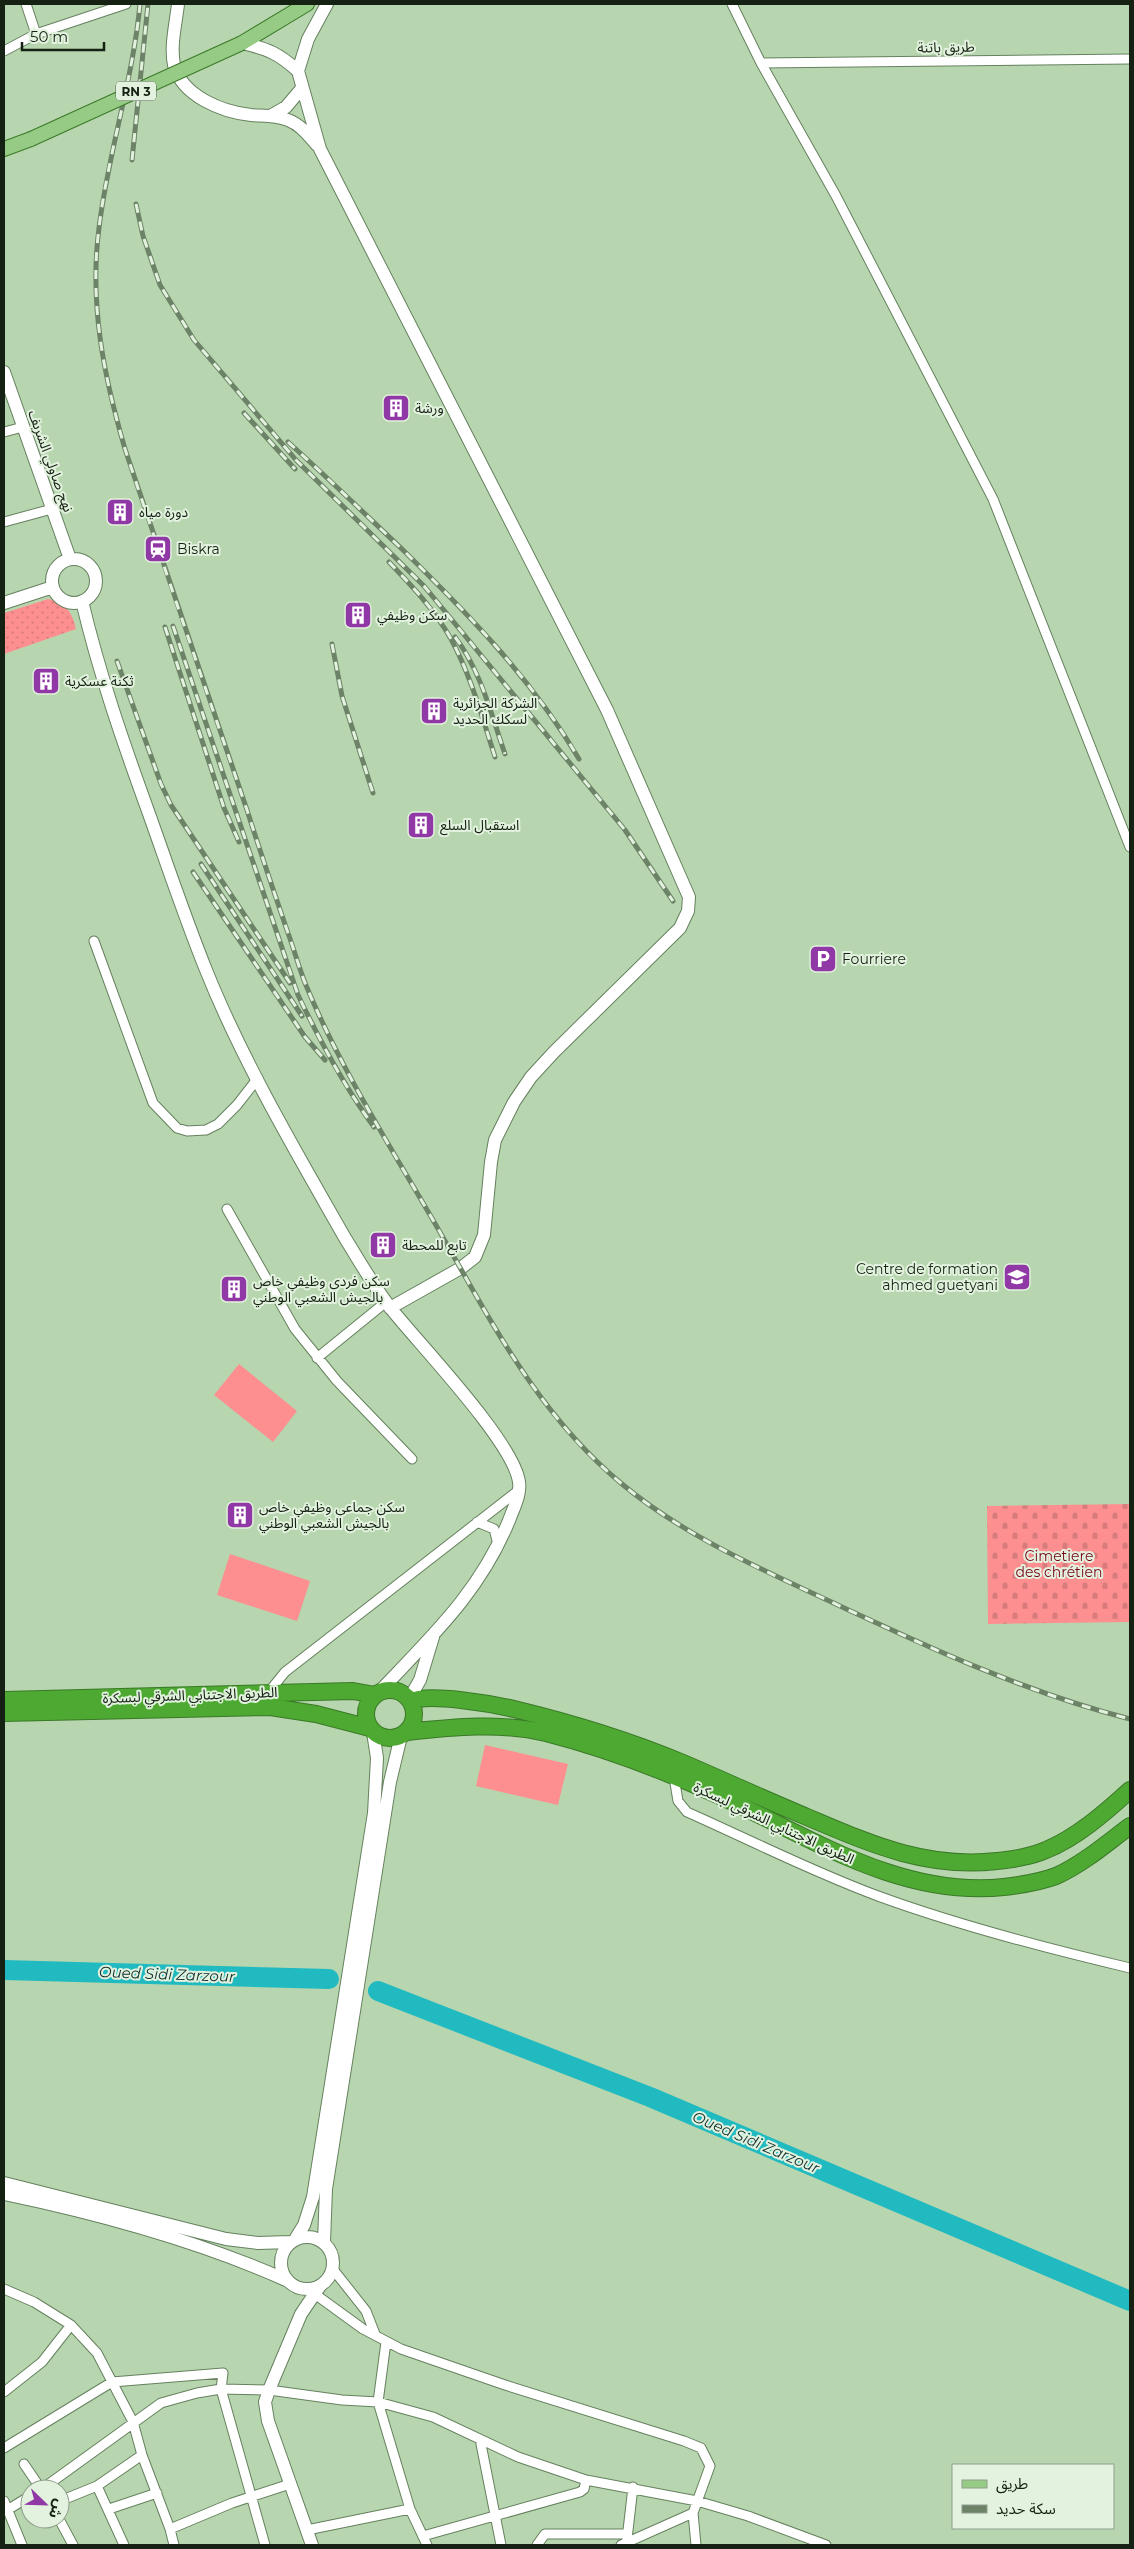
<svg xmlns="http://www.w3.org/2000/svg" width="1134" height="2549" font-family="Montserrat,'Noto Sans Arabic',sans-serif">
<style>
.grass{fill:url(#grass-dots)}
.cemetery{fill:url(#cemetery-stones)}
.pitch{fill:#fd8f91}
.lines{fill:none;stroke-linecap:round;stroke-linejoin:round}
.river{stroke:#22bac1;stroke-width:20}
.street-casing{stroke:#65815e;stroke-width:11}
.secondary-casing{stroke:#65815e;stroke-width:14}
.primary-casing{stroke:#3a7927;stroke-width:16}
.highway-casing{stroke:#3a7927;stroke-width:18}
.street{stroke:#fff;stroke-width:9}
.secondary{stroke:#fff;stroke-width:12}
.primary{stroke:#95cb84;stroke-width:14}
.highway{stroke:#4ea932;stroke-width:16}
.rail-casing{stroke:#6d8367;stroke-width:5}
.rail{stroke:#e2f2de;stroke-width:3;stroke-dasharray:9;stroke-linecap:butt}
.primary-bridge-casing{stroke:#3a7927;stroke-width:16;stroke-linecap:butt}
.primary-bridge{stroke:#95cb84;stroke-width:14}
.labels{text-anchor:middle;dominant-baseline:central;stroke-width:4;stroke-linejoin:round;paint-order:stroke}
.shield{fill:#e2f2de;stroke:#526050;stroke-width:1}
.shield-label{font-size:12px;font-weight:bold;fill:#152113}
.street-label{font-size:14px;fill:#152113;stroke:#e2f2de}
.poi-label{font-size:14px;fill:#152113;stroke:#e2f2de;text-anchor:start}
.park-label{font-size:14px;fill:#77061d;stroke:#e2f2de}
.water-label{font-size:15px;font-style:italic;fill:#122f31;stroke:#e2f2de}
</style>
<defs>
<pattern id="grass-dots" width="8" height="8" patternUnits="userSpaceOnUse" patternTransform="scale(1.25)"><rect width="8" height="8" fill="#fd8f91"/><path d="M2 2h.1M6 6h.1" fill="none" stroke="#d87b7c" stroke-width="1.8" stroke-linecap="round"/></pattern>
<pattern id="cemetery-stones" width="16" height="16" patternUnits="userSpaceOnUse" patternTransform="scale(1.25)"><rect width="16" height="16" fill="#fd8f91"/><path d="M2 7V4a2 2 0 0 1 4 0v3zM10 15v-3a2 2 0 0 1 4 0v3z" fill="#d87b7c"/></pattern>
</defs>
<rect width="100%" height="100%" fill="#b7d6af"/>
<path class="grass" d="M48,599C66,603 72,612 76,629L4,654V613Z"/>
<path class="cemetery" d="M1130,1504V1622L988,1624L987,1506Z"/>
<path class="pitch" d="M239,1364L297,1411L273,1442L214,1395Z
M230,1554L310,1581L297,1621L217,1595Z
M485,1745L568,1764L558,1805L476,1786Z"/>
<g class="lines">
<path class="river" d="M4,1970L329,1979
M378,1991L650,2097L1130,2301"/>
<g class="street-casing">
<path id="street" d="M26,4L36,34
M732,4L761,63L836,196L993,499L1130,847
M4,51L36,34L126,4
M761,63L1130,59
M4,432L23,427
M4,522L52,509
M94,941L153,1103L177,1128L187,1131L206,1130L218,1124L237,1105L258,1078
M227,1209L295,1329L337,1381L412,1459
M317,1358L386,1302
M477,1522L494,1529L498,1544
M268,1693L285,1672L519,1490
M674,1777L678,1801L687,1812C750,1840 813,1872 878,1896C960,1926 1045,1948 1130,1968
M332,2268L366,2311L375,2334
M4,2289L34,2302L71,2325L97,2353L133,2422L142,2455L170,2529L174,2545
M308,2289L363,2329L401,2349L505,2385L684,2441L701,2448L710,2466L693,2513L696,2545
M386,2342L378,2402L410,2509L427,2545
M4,2392L42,2362L71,2325
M480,2439L501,2545
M4,2448L112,2382L223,2373L221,2389L265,2545
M24,2464L41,2489
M97,2486L124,2545
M42,2489L161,2403L197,2393L221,2389L269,2390L342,2400L378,2402L433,2417L518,2457L586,2480L697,2501L748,2516L826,2545
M4,2501L22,2545
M60,2501L97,2486L142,2455
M9,2509L30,2496
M109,2509L157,2493
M59,2519L73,2545
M170,2529L232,2503L290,2484
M307,2530L410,2509
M423,2536L580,2492L584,2489L586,2480
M627,2539L633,2487
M537,2545L545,2534H627
M621,2545L693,2513"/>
</g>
<g class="secondary-casing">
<path id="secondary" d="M178,4C176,23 170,46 174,65C182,96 222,112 251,115C264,116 275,115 288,120C301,125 308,135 317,145
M327,4L308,39L298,71L320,149L607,710L689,897L688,911L680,928L554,1052L531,1077L514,1102L495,1140L491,1162L484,1235L475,1257L461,1268L390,1308
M242,43C268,49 278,53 298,71
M272,115L286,107L302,88
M4,372L70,559
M52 581a22 22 0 1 1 44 0a22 22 0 1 1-44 0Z
M82,601C99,673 123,742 148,811C167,864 185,918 206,970C243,1062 296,1152 345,1238C360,1262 375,1289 393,1311C421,1346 514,1443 519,1482C521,1494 514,1507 510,1518C481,1591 432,1636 379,1692
M4,603L53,587
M409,1699L420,1680L433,1637
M4,2183L226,2239L258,2243L290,2242
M4,2194C100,2214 196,2240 286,2280
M281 2263a26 26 0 1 1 52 0a26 26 0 1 1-52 0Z
M296,2238L304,2225L313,2197L374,1813L377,1758L373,1732
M324,2242L326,2189L390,1782L401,1736
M312,2545L268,2421L265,2402L269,2390L301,2314L320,2286"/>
</g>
<g class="primary-casing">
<path id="primary" d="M242,43L307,4
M4,149L31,139"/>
</g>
<g class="highway-casing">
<path id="highway" d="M366 1714a24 24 0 1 1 48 0a24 24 0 1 1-48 0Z
M4,1700L353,1691L375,1695
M411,1701C430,1693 492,1704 514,1709C572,1723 628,1740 683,1763C725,1781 766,1800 807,1817C871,1844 926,1869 997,1861C1013,1859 1030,1857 1046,1850C1076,1838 1106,1812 1130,1790
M4,1713L270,1707L316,1714L370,1728
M407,1732C453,1727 500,1722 546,1733C605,1748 665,1771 720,1796C810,1837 900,1898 1004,1887C1021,1885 1040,1882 1056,1876C1083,1864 1107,1843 1130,1826"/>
</g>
<use href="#street" class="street"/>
<use href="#secondary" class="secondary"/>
<use href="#primary" class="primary"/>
<use href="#highway" class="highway"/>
<g class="rail-casing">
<path id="rail" d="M140,4C133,80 108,152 99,228C89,304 104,377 125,449C165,570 206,690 247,810C260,851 274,892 288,933C295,952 300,972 308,990C344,1076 399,1160 445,1241C495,1329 542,1418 622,1484C682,1534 754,1566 825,1599C923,1645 1024,1692 1130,1719
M132,160L148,4
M136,204L143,236L160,285L194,340L296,460L424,586L625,830L673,901
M244,413L295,469
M288,442C327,477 365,514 404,551C469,615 532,679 579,759
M389,562C411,585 435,610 451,639C471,676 482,717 495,757
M173,626L298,995C320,1041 344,1086 374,1127
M165,627L224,808L239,842
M455,637C481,671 491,714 505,754
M332,644L342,696L373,793
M117,661L161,784L171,805L290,983
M201,864L302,1016
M193,872L305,1037L325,1060"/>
</g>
<use href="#rail" class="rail"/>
<g class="primary-bridge-casing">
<path id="primary-bridge" d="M31,139L242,43"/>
</g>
<use href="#primary-bridge" class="primary-bridge"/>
</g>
<defs>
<g id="building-square" transform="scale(1.4375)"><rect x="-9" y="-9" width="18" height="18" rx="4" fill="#9038a5" stroke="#e2f2de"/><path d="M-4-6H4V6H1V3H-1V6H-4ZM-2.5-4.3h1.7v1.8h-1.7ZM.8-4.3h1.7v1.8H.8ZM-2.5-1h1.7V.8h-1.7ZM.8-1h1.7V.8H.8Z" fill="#fff"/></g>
<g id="station-square" transform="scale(1.4375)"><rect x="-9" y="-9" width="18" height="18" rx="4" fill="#9038a5" stroke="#e2f2de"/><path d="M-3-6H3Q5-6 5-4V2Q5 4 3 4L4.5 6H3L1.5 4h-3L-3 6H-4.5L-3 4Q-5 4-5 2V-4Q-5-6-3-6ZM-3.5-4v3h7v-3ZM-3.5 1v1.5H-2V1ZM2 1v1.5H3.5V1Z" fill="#fff"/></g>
<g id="parking-square" transform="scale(1.4375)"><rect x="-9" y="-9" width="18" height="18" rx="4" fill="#9038a5" stroke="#e2f2de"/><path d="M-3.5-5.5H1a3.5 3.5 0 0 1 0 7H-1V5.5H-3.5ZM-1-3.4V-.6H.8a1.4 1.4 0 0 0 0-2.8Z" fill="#fff"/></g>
<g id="university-square" transform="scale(1.4375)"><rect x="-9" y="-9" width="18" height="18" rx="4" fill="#9038a5" stroke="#e2f2de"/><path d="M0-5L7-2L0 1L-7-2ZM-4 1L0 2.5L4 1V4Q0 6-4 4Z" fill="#fff"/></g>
</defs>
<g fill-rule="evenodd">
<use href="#building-square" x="396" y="408"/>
<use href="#building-square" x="120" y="512"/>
<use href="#station-square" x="158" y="549"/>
<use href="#building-square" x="358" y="615"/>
<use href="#building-square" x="46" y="681"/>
<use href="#building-square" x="434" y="711"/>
<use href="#building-square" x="421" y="825"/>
<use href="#parking-square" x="823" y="959"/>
<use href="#building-square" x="383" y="1245"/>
<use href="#university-square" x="1017" y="1277"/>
<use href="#building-square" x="234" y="1289"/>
<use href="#building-square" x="240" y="1515"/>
</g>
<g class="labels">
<rect class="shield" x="116" y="81.5" width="40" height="19" rx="4"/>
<g class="shield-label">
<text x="136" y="91">RN 3</text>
</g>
<g class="street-label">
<text transform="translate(946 47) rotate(-1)">طريق باتنة</text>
<text transform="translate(51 461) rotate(70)">نهج صاولي الشربف</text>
<text transform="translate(190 1695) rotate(-2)">الطريق الاجتنابي الشرقي لبسكرة</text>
<text transform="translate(774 1823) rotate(25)">الطريق الاجتنابي الشرقي لبسكرة</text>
</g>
<g class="poi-label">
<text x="415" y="408">ورشة</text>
<text x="139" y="512">دورة مياه</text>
<text x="177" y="549">Biskra</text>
<text x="377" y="615">سكن وظيفي</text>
<text x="65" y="681">ثكنة عسكرية</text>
<text x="453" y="703">الشركة الجزائرية<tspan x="453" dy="16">لسكك الحديد</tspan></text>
<text x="440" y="825">استقبال السلع</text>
<text x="842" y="959">Fourriere</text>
<text x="402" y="1245">تابع للمحطة</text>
<text x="998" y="1269" text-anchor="end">Centre de formation<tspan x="998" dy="16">ahmed guetyani</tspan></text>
<text x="253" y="1281">سكن فردي وظيفي خاص<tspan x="253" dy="16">بالجيش الشعبي الوطني</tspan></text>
<text x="259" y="1507">سكن جماعي وظيفي خاص<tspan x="259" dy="16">بالجيش الشعبي الوطني</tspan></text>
</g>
<g class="park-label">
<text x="1059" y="1556">Cimetiere<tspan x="1059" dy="16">des chrétien</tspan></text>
</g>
<g class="water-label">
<text transform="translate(167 1974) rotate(2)">Oued Sidi Zarzour</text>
<text transform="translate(756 2142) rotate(23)">Oued Sidi Zarzour</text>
</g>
</g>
<rect width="1134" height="2549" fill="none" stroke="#152113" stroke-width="10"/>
<rect x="952" y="2464" width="162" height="65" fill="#e2f2de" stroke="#909e8d"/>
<rect x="962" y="2480" width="25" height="8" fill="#95cb84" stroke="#909e8d"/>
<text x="996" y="2489" font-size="15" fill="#152113">طريق</text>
<rect x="962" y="2505" width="25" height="8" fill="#6d8367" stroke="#909e8d"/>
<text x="996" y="2514" font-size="15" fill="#152113">سكة حديد</text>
<g transform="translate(45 2504) rotate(113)"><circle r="24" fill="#e2f2de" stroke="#909e8d"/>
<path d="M0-4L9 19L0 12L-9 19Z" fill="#9038a5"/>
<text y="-8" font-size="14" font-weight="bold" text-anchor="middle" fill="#152113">ش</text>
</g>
<path d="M22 42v8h82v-8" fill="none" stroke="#152113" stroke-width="2.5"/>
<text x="30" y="42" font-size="15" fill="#152113" stroke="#e2f2de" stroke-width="4" paint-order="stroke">50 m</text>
</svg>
